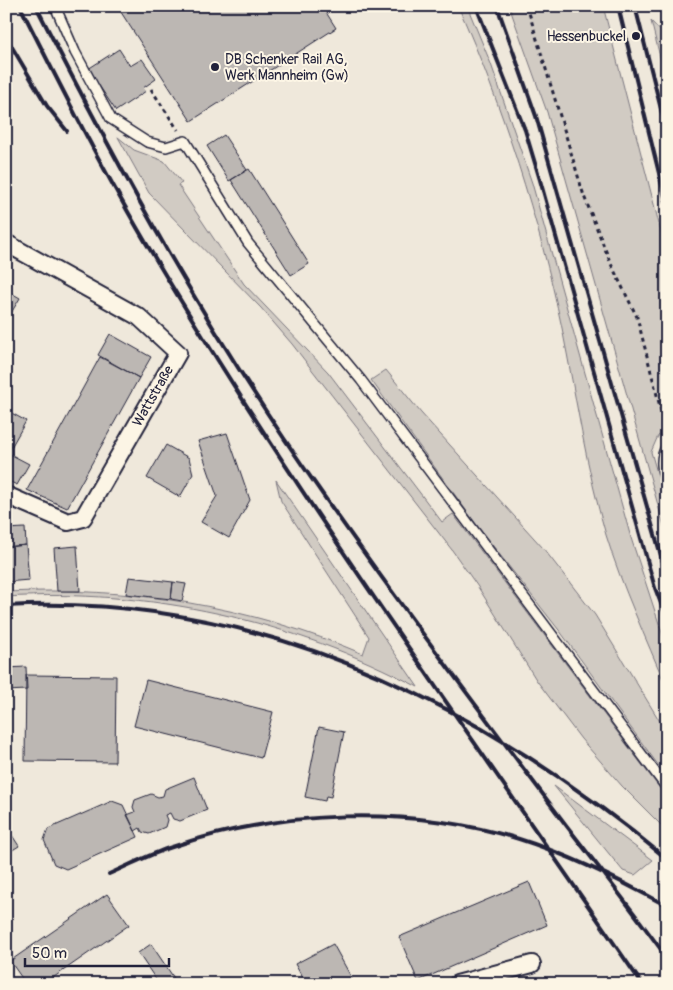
<svg xmlns="http://www.w3.org/2000/svg" width="673" height="990" font-family="Pangolin,sans-serif">
<style>
.green{fill:#d1cbc3;stroke:#7a767f}
.building{fill:#bcb7b3;stroke:#22223b}
.lines{fill:none;stroke-linecap:round;stroke-linejoin:round}
.service-casing{stroke:#22223b;stroke-width:12}
.minor-casing{stroke:#22223b;stroke-width:20}
.path{stroke:#22223b;stroke-width:3;stroke-dasharray:4 4;stroke-linecap:butt}
.service{stroke:#fcf5e5;stroke-width:9}
.minor{stroke:#fcf5e5;stroke-width:16}
.rail{stroke:#22223b;stroke-width:4}
.poi-dot{fill:#22223b;stroke:#fcf5e5;stroke-width:2}
.labels{text-anchor:middle;dominant-baseline:central;stroke-width:4;stroke-linejoin:round;paint-order:stroke}
.poi-label{font-size:14px;fill:#22223b;stroke:#fcf5e5;text-anchor:end}
.street-label{font-size:14px;fill:#22223b;stroke:#fcf5e5}
</style>
<rect width="100%" height="100%" fill="#efe8db"/>
<filter id="ink" filterUnits="userSpaceOnUse"><feTurbulence type="fractalNoise" baseFrequency=".02" numOctaves="2"/><feDisplacementMap in="SourceGraphic" scale="10" xChannelSelector="R" yChannelSelector="G"/><feConvolveMatrix kernelMatrix="1 2 1 2 8 2 1 2 1" color-interpolation-filters="sRGB"/></filter>
<g filter="url(#ink)">
<path class="green" d="M458,6H467L491,64L532,183L631,538L667,648V689C646,638 622,587 606,535C586,467 576,397 562,328C539,220 503,107 458,6Z
M509,6H603L667,255V432L658,436L651,452L667,507V537L547,112Z
M651,21L667,38V85Z
M118,137L134,150L164,161L182,183L178,185L244,284L328,372L442,522L453,514L667,798V831L622,786L581,739L537,681L478,587L452,550L292,344L261,308L149,193Z
M386,370L421,413L543,548L595,615L667,733V777L562,634L482,532L371,380Z
M276,480L418,687C292,620 149,588 6,597V592C129,586 250,606 363,654L369,637L281,501Z
M554,786L653,860L635,875L623,871Z"/>
<path class="building" d="M117,6H322L336,28L191,121Z
M119,49L130,66L142,59L156,79L143,88L146,91L116,111L88,69Z
M224,135L247,170L229,181L207,146Z
M249,169L309,264L291,275L231,180Z
M6,290L20,298L8,318L6,317Z
M110,334L151,357L139,378L98,355Z
M100,357L139,378L67,508L27,490Z
M6,410L26,421L6,456Z
M227,433L250,500L229,538L201,522L217,496L198,441Z
M166,445L189,458L193,474L180,497L147,478Z
M8,453L29,464L17,485L6,480Z
M25,528L26,545L6,547V529Z
M26,545L29,580L6,582V547Z
M77,546L80,591H57L54,548Z
M129,577L173,582L171,599L126,594Z
M173,582L186,584L182,601L171,599Z
M26,667L27,690L6,691V668Z
M26,675L116,676L115,762L25,761Z
M146,680L273,712L261,758L134,726Z
M319,727L344,732L331,797L326,796L325,801L305,797Z
M194,777L207,810L180,821L173,819L170,813L165,815L167,820L165,827L149,834L142,832L140,828L135,831L127,815L135,812L133,807L135,800L151,794L158,797L163,796L165,789Z
M112,801L123,805L138,837L66,869L54,864L44,840L48,829Z
M6,826L19,846L6,854Z
M529,882L547,925L418,981L399,937Z
M107,894L129,925L44,984H26L10,961Z
M151,944L178,984H159L138,953Z
M333,944L355,984H306L295,964Z"/>
<g class="lines">
<g class="service-casing">
<path id="service" d="M55,6L75,52L111,119L147,142L166,147L185,141L248,243L361,380L667,788
M667,446C658,459 663,472 667,486"/>
</g>
<g class="minor-casing">
<path id="minor" d="M6,243L139,317L178,353L83,518L68,522L6,495
M457,984L532,964"/>
</g>
<path class="path" d="M527,6L584,196L611,264L637,317L667,434
M151,89L178,130"/>
<use href="#service" class="service"/>
<use href="#minor" class="minor"/>
<path class="rail" d="M20,6C62,89 104,173 152,253C302,505 476,742 642,984
M36,6C121,174 212,338 321,492C400,605 483,715 566,825C600,869 635,913 667,958
M476,6L525,130L540,180L655,588L667,619
M497,6L536,116L667,577
M618,6L667,206
M635,6L667,133
M6,37L47,106L67,131
M6,606C257,592 478,702 667,859
M109,874C130,865 150,854 172,847C281,810 408,805 519,839C570,855 620,880 667,906"/>
</g>
</g>
<g class="poi-dot">
<circle cx="636" cy="36" r="5"/>
<circle cx="215" cy="67" r="5"/>
</g>
<g class="labels">
<g class="poi-label">
<text x="626" y="36">Hessenbuckel</text>
<text x="225" y="59" text-anchor="start">DB Schenker Rail AG,<tspan x="225" dy="16">Werk Mannheim (Gw)</tspan></text>
</g>
<g class="street-label">
<text transform="translate(153 396) rotate(-60)">Wattstraße</text>
</g>
</g>
<rect width="673" height="990" fill="none" stroke="#fcf5e5" stroke-width="25"/>
<rect x="12" y="12" width="648" height="965" fill="none" stroke="#22223b" stroke-width="2" filter="url(#ink)"/>
<path d="M25 958v8h144v-8" fill="none" stroke="#22223b" stroke-width="2.5"/>
<text x="32" y="958" font-size="15" fill="#22223b" stroke="#fcf5e5" stroke-width="4" paint-order="stroke">50 m</text>
</svg>
